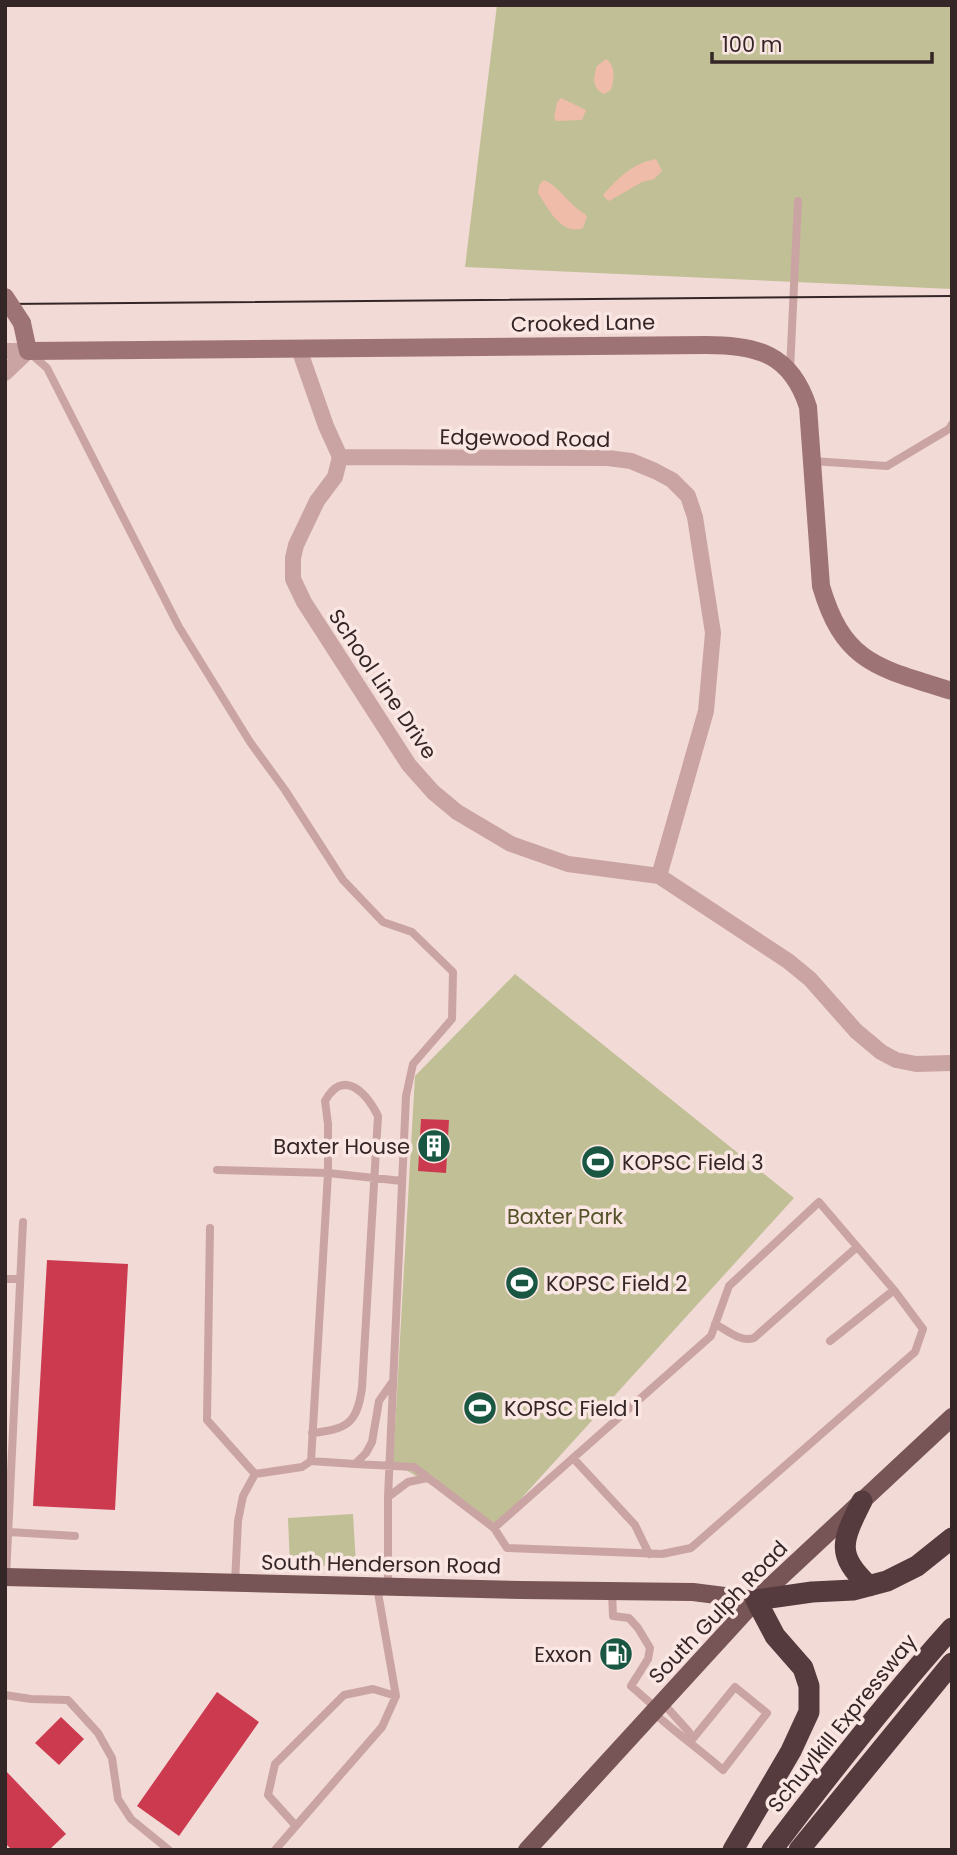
<svg xmlns="http://www.w3.org/2000/svg" width="957" height="1855" font-family="Poppins,sans-serif">
<style>
.green{fill:#c1bf96}
.sand{fill:#f0bcaa}
.building{fill:#cc3a50}
.lines{fill:none;stroke-linecap:round;stroke-linejoin:round}
.lane{stroke:#caa4a2;stroke-width:8}
.street{stroke:#caa4a2;stroke-width:16}
.secondary{stroke:#9e7375;stroke-width:18}
.primary{stroke:#775557;stroke-width:18}
.highway{stroke:#563b3e;stroke-width:21}
.tram{stroke:#342526;stroke-width:2}
.secondary-bridge{stroke:#9e7375;stroke-width:18}
.labels{text-anchor:middle;dominant-baseline:central;stroke-width:7;stroke-linejoin:round;paint-order:stroke}
.street-label{font-size:21px;fill:#342526;stroke:#fae6e2}
.poi-label{font-size:21px;fill:#342526;stroke:#fae6e2;text-anchor:start}
.park-label{font-size:21px;fill:#545228;stroke:#fae6e2}
</style>
<rect width="100%" height="100%" fill="#f2dad6"/>
<path class="green" d="M497,5H952V289L465,267Z
M515,974L794,1198L497,1525L393,1462L415,1076Z
M353,1514L356,1564L290,1568L288,1518Z"/>
<path class="sand" d="M606,59C616,65 615,82 610,91L604,94C592,88 593,78 597,66Z
M561,98L586,110L582,120L556,121L554,118L557,102Z
M656,159L662,171L654,179L642,182L611,200L608,201L603,195C618,178 633,163 656,159Z
M544,180C560,187 569,205 585,214L587,217L583,228C561,236 548,208 538,193L539,185Z"/>
<path class="building" d="M421,1119L449,1120L446,1173L418,1171Z
M47,1260L128,1264L115,1510L33,1506Z
M217,1692L259,1722L179,1836L137,1806Z
M61,1717L84,1739L59,1765L35,1743Z
M5,1770L66,1834L49,1850H12L5,1843Z"/>
<g class="lines">
<path class="lane" d="M30,353L47,368L179,627L250,742L285,790L343,880L383,922L412,932L453,972L452,1019L413,1064L406,1096L388,1497V1587
M790,370L798,201
M812,461L887,466L949,429L952,424
M217,1170L328,1173L402,1181
M210,1228L207,1420L255,1474L243,1496L238,1521L235,1583
M5,1279H20
M715,1324C727,1330 741,1343 754,1338L857,1247
M830,1341L894,1290
M573,1458L635,1525L649,1554
M311,1461L355,1464L366,1453L372,1442L379,1401L393,1381
M355,1464L414,1467L494,1528L711,1336L729,1286L819,1202L894,1290L923,1329L915,1352L691,1548L662,1554L507,1548L494,1528
M255,1474L302,1467L311,1461L328,1173V1124L325,1101C343,1068 366,1092 378,1116L362,1388C357,1424 347,1429 312,1433
M388,1497L408,1482L427,1478
M9,1532L75,1536
M6,1577L23,1222
M612,1592L613,1616L629,1618L638,1628L650,1648L648,1659L631,1686L656,1708
M5,1695L31,1699L68,1700L98,1733L112,1758L118,1799L131,1819L169,1850
M662,1702L689,1732L691,1741
M653,1712C676,1733 699,1749 723,1770L767,1713L735,1687L691,1741
M296,1826L268,1795L275,1764L344,1695L373,1689L396,1696
M275,1850L382,1727L396,1696L377,1587"/>
<path class="street" d="M299,349L326,426L340,457L335,477L317,501L296,545L293,558V579L304,602L409,765L433,792L457,812L511,844L568,864L659,876L788,961L810,979L856,1031L881,1052L896,1060L916,1064L952,1063
M5,351H28
M5,373L28,351
M340,457L608,458L631,461L655,471L672,480L688,496L695,517L713,633L706,711L659,876"/>
<path class="secondary" d="M22,323L28,351L706,345C758,345 791,354 808,407L821,586C844,665 880,668 952,691"/>
<path class="primary" d="M5,1577L521,1590L693,1592L756,1600
M527,1850L756,1600L952,1417"/>
<path class="highway" d="M862,1501C842,1541 835,1554 869,1586
M733,1850L791,1751L809,1712V1686L803,1668L775,1636L756,1600L812,1592L853,1590L887,1581L917,1566L952,1538
M772,1850C830,1773 888,1699 952,1628
M799,1850L952,1663"/>
<path class="tram" d="M5,304L952,296"/>
<path class="secondary-bridge" d="M5,297L22,323"/>
</g>
<defs>
<g id="building-disc" transform="scale(1.75)"><circle r="9.5" fill="#195743" stroke="#fae6e2"/><path d="M-4-6H4V6H1V3H-1V6H-4ZM-2.5-4.3h1.7v1.8h-1.7ZM.8-4.3h1.7v1.8H.8ZM-2.5-1h1.7V.8h-1.7ZM.8-1h1.7V.8H.8Z" fill="#fff"/></g>
<g id="stadium-disc" transform="scale(1.75)"><circle r="9.5" fill="#195743" stroke="#fae6e2"/><path d="M0-5a6.5 5 0 1 0 0 10a6.5 5 0 1 0 0-10ZM-3.5-1.8h7v3.6h-7Z" fill="#fff"/></g>
<g id="fuel-disc" transform="scale(1.75)"><circle r="9.5" fill="#195743" stroke="#fae6e2"/><path d="M-5.5-6h7V0h2V4h1.3V-2.5L3-4.5l.8-.8L6-3V5H2.5V1h-1V6h-7ZM-4.2-4.7v3.2H.2V-4.7Z" fill="#fff"/></g>
</defs>
<g fill-rule="evenodd">
<use href="#building-disc" x="434" y="1146"/>
<use href="#stadium-disc" x="598" y="1162"/>
<use href="#stadium-disc" x="522" y="1283"/>
<use href="#stadium-disc" x="480" y="1408"/>
<use href="#fuel-disc" x="616" y="1654"/>
</g>
<g class="labels">
<g class="street-label">
<text transform="translate(583 323) rotate(-1)">Crooked Lane</text>
<text transform="translate(525 438) rotate(1)">Edgewood Road</text>
<text transform="translate(383 684) rotate(56)">School Line Drive</text>
<text transform="translate(381 1564) rotate(1)">South Henderson Road</text>
<text transform="translate(718 1612) rotate(-46)">South Gulph Road</text>
<text transform="translate(842 1723) rotate(-51)">Schuylkill Expressway</text>
</g>
<g class="poi-label">
<text x="410" y="1146" text-anchor="end">Baxter House</text>
<text x="622" y="1162">KOPSC Field 3</text>
<text x="546" y="1283">KOPSC Field 2</text>
<text x="504" y="1408">KOPSC Field 1</text>
<text x="592" y="1654" text-anchor="end">Exxon</text>
</g>
<g class="park-label">
<text x="565" y="1216">Baxter Park</text>
</g>
</g>
<rect width="957" height="1855" fill="none" stroke="#342526" stroke-width="14"/>
<path d="M712 52v10h220v-10" fill="none" stroke="#342526" stroke-width="3.5"/>
<text x="722" y="52" font-size="21" fill="#342526" stroke="#fae6e2" stroke-width="5" paint-order="stroke">100 m</text>
</svg>
